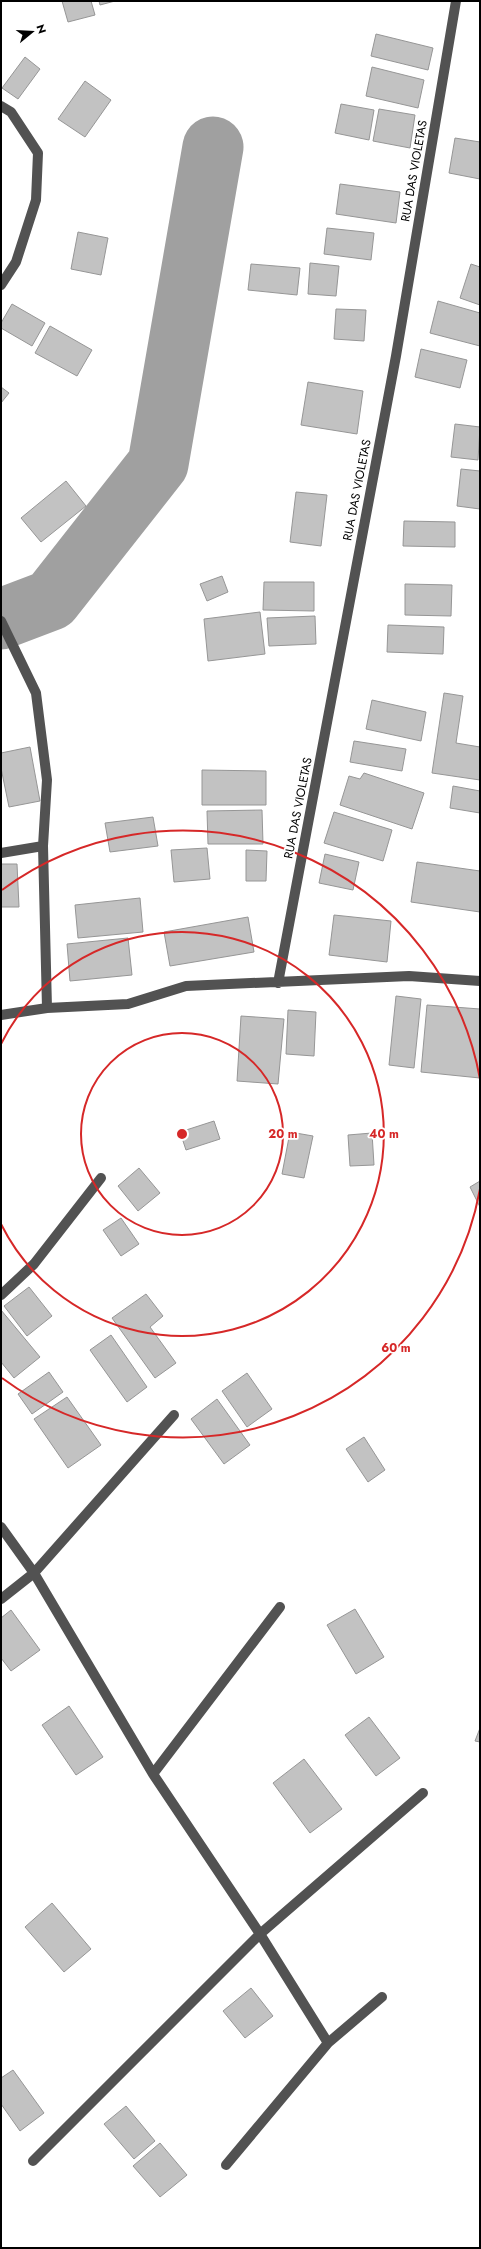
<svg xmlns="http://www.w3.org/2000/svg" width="481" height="2249" font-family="Jost,sans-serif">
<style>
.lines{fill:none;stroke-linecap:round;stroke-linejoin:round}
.river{stroke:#a0a0a0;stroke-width:61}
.building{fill:#c2c2c2;stroke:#969696}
.minor{stroke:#525252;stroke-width:10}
.ring{fill:none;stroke:#d62828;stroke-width:2}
.labels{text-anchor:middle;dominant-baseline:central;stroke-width:3.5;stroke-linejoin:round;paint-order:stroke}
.street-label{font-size:12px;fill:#000;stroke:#fff}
.centre{fill:#d62828;stroke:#fff;stroke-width:2}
.ring-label{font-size:12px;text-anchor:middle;font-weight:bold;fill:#d62828;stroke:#fff;stroke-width:3.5;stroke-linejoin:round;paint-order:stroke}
</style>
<rect width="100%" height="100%" fill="#fff"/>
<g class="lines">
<path class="river" d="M1,619L51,600L158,464L213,147"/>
</g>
<path class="building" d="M62,1H91L95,15L68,22Z
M99,1H115L100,5Z
M376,34L433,48L428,70L371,56Z
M25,57L40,69L18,99L2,88Z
M372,67L424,80L418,108L366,96Z
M85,81L111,100L85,137L58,119Z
M341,104L374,110L369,140L335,133Z
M379,109L415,115L410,148L373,141Z
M455,138L480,142V179L449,173Z
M340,184L400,192L396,223L336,214Z
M327,228L374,233L371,260L324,254Z
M78,232L108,238L101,275L71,269Z
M310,263L339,266L336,296L308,294Z
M251,264L300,268L297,295L248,290Z
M471,264L480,267V305L460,298Z
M438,301L480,313V346L430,333Z
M12,304L45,323L32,346L1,328V323Z
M336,309L366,310L364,341L334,339Z
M50,326L92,350L77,376L35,353Z
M421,349L467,360L460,388L415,377Z
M308,382L363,391L357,434L301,425Z
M1,387L9,393L1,403Z
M455,424L480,427L478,460L451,457Z
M461,469L480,471V509L457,506Z
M66,481L86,506L41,542L21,518Z
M296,492L327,495L321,546L290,542Z
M404,521L455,522V547L403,546Z
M222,576L228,592L207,601L200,584Z
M264,582H314V611L263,610Z
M405,584L452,585L451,616L405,615Z
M260,612L265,654L208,661L204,619Z
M315,616L316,644L269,646L267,618Z
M388,625L444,627L443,654L387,652Z
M444,693L463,696L456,743L480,747V780L432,773Z
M372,700L426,712L421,741L366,729Z
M354,741L406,749L402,771L350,762Z
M30,747L40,801L9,807L1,768V753Z
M202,770L266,771V805H202Z
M364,773L424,793L412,829L340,805L349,776L360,779Z
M453,786L480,791V813L450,808Z
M262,810L263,844H208L207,811Z
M334,812L392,830L383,861L324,843Z
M153,817L158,846L110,852L105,823Z
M207,848L210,879L174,882L171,850Z
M246,850L267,851L266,881H246Z
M325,854L359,862L353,890L319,883Z
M417,862L480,871V912L411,902Z
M1,864H17L19,907H1Z
M140,898L143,932L78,938L75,905Z
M334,915L391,921L387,962L329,955Z
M248,917L254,952L170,966L164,932Z
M128,938L132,975L70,981L67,944Z
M396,996L421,999L414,1068L389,1065Z
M427,1005L480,1009V1078L421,1072Z
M288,1010L316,1012L314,1056L286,1054Z
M241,1016L284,1019L278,1084L237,1081Z
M214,1121L220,1139L186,1150L180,1132Z
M290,1132L313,1136L304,1178L282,1174Z
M372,1133L374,1165L350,1166L348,1135Z
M139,1168L160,1193L138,1211L118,1186Z
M480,1181V1207L470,1187Z
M121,1218L139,1244L121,1256L103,1230Z
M29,1287L52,1316L27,1336L4,1306Z
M146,1294L163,1316L150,1327L176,1363L155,1378L112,1318Z
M1,1310L40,1357L14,1378L1,1362Z
M111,1335L147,1387L127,1402L90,1350Z
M49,1372L63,1392L32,1414L18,1394Z
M247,1373L272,1409L247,1427L222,1391Z
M67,1397L101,1445L68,1468L34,1419Z
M217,1399L250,1445L224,1464L191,1419Z
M364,1437L385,1470L368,1482L346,1449Z
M355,1609L384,1657L356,1674L327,1625Z
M11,1610L40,1650L11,1671L1,1658V1618Z
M69,1706L103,1757L76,1775L42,1725Z
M369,1717L400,1758L376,1776L345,1735Z
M480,1728V1742L475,1741Z
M304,1759L342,1809L310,1833L273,1783Z
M52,1903L91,1949L64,1972L25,1927Z
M251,1988L273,2016L245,2038L223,2011Z
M13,2070L44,2113L20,2131L1,2104V2078Z
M126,2106L155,2141L134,2159L104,2124Z
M160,2143L187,2175L160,2197L133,2166Z"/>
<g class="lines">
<path class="minor" d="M1,106L11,112L38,153L36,200L16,262L1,285
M1,621L36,693L47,780L43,846L47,1008
M1,853L43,846
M278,983L396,356L456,1
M1,1015L47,1008L128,1004L186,986L409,976L480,981
M1,1295L34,1264L101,1178
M1,1527L34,1573L153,1774L260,1934L328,2043
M1,1599L34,1573L174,1415
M153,1774L280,1607
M33,2161L260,1934L423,1793
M226,2165L328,2043L382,1997"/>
</g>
<g class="ring">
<circle cx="182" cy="1134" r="101"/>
<path d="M1 1044A202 202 0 1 1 1 1224"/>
<path d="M480 1189A303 303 0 0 1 2 1378M2 890A303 303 0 0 1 480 1079"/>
</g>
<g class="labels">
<g class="street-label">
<text transform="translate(414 171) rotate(-80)">RUA DAS VIOLETAS</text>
<text transform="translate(357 490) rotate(-79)">RUA DAS VIOLETAS</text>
<text transform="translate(298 808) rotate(-79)">RUA DAS VIOLETAS</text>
</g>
</g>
<circle cx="182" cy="1134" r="6" class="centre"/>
<g class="ring-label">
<text x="283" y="1138">20 m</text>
<text x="384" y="1138">40 m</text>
<text x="396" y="1352">60 m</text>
</g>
<rect width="481" height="2249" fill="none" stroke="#000000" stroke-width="4"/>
<g transform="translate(32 32) rotate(72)" stroke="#ffffff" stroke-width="3" paint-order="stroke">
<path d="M0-3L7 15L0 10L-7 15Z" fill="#000000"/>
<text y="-6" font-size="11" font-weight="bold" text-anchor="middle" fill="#000000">N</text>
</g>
</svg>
